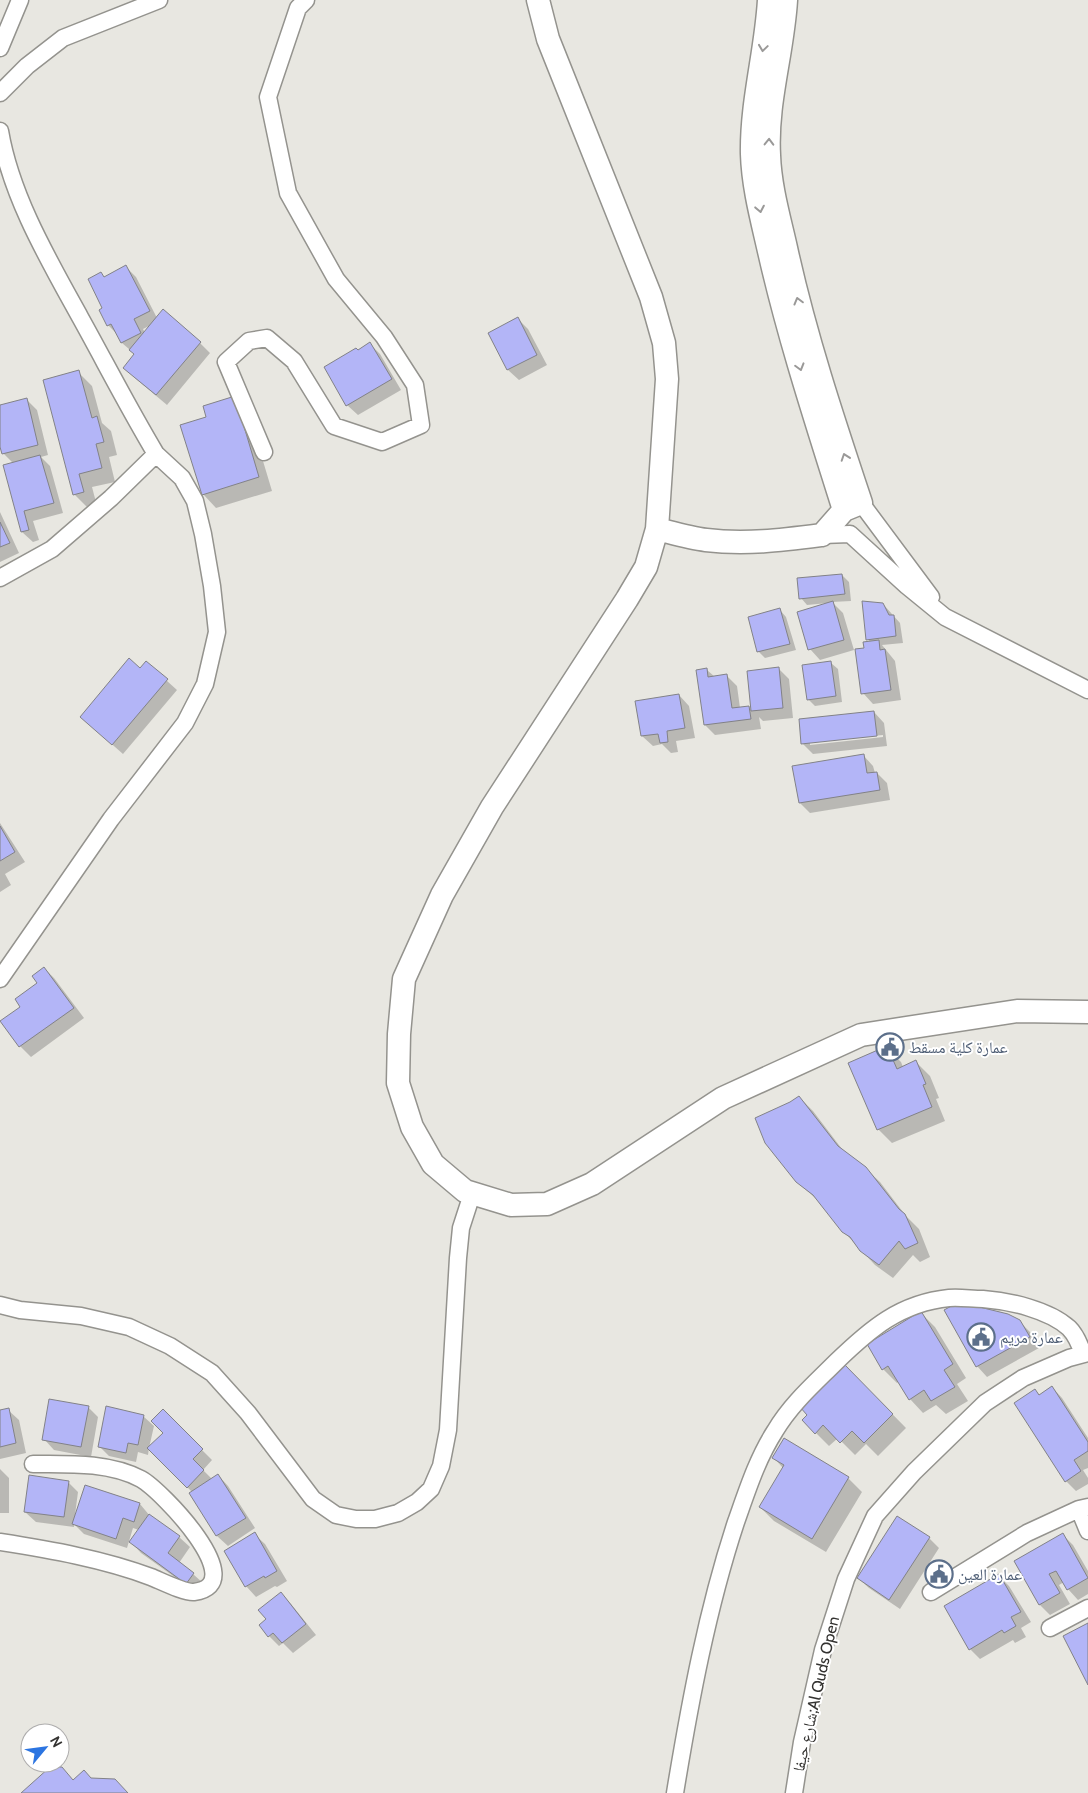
<svg xmlns="http://www.w3.org/2000/svg" width="1088" height="1793" font-family="Cabin,'Noto Naskh Arabic',sans-serif">
<style>
.shadow{fill:#0003;fill-rule:evenodd}
.building{fill:#b3b5f7;stroke:#828287}
.lines{fill:none;stroke-linecap:round;stroke-linejoin:round}
.street-casing{stroke:#94938e;stroke-width:19}
.secondary-casing{stroke:#94938e;stroke-width:25}
.street{stroke:#fff;stroke-width:16}
.secondary{stroke:#fff;stroke-width:22}
.oneway{stroke:#9a9998}
.labels{text-anchor:middle;dominant-baseline:central;stroke-width:4;stroke-linejoin:round;paint-order:stroke}
.service-label{font-size:16px;fill:#4e5e75;stroke:#fff;text-anchor:start}
.street-label{font-size:16px;fill:#343331;stroke:#fff}
</style>
<rect width="100%" height="100%" fill="#e8e7e1"/>
<path class="shadow" d="M126,267L136,277L157,318L200,343L210,353L167,405L135,378L136,355L122,343L118,335L108,325L104,309ZM151,325L145,333L143,329Z
M518,319L528,329L547,365L519,380L508,370L489,333Z
M370,344L380,354L401,390L358,415L347,405L358,351Z
M78,372L92,386L102,423L111,431L117,455L109,457L115,482L92,487L97,506L88,508L74,494Z
M26,399L37,410L48,455L41,457L50,466L63,513L33,521L39,540L33,542L22,532L13,463L3,453L0,442V406Z
M248,411L272,491L216,508L203,494Z
M0,512L19,553L0,562Z
M842,575L849,582L851,601L832,602L843,613L854,650L820,660L810,649L828,603L807,605L801,598Z
M883,604L900,623L903,643L882,645L895,661L901,700L873,704L863,693L866,649L870,642L868,639Z
M780,610L786,617L796,650L765,658L759,652L749,618Z
M146,662L177,690L123,754L81,717L140,670Z
M831,663L838,669L842,702L815,706L808,699Z
M779,669L789,679L793,718L763,721L759,717L761,729L715,735L705,725L707,670L715,677L727,676L737,686L740,708L749,707L752,711Z
M679,695L689,706L695,738L676,741L678,752L671,753L662,744L653,746L642,736Z
M874,712L884,723L887,746L813,754L803,744ZM883,735V737L810,745V742Z
M863,755L873,766L875,773H877L887,783L890,800L810,813L800,803Z
M0,823L25,862L5,874L11,885L0,892Z
M44,968L54,978L84,1018L31,1057L20,1046L2,1021L22,1007L39,983Z
M887,1048L901,1062L903,1067L916,1062L930,1076L939,1098L936,1099L945,1121L892,1143L878,1129Z
M799,1097L813,1111L845,1153L865,1168L880,1182L906,1216L919,1229L930,1257L920,1262L913,1255L893,1278L875,1265L842,1230L821,1203L797,1182L791,1103Z
M921,1313L935,1327L966,1378L957,1384L968,1401L946,1414L936,1405L923,1413L910,1399L899,1381L897,1383L883,1369Z
M1019,1321L1030,1332L1039,1348L987,1377L977,1366Z
M844,1365L906,1428L878,1456L866,1444L855,1455L838,1438L829,1446L803,1420Z
M1052,1387L1062,1398L1088,1438V1468L1083,1470L1088,1478V1484L1076,1491L1066,1481L1035,1391L1040,1395Z
M88,1407L98,1417L91,1457L54,1450L44,1439Z
M8,1410L19,1420L26,1453L0,1459V1411Z
M163,1411L212,1460L203,1470L212,1479L218,1475L228,1486L255,1528L228,1546L217,1536L190,1493L192,1492L149,1448L148,1455L138,1452L136,1462L109,1456L99,1446L143,1416L154,1426L149,1448L164,1433Z
M774,1458L848,1478L862,1492L826,1552L774,1521L760,1507L783,1468Z
M0,1469L9,1478V1513H0Z
M68,1482L78,1492L75,1515L140,1504L150,1516L179,1537L190,1547L179,1563L193,1574L204,1584L197,1593L141,1553L131,1542L139,1530L133,1528L127,1548L84,1534L74,1524V1527L36,1522L25,1512Z
M254,1534L265,1544L287,1581L277,1587L275,1586L256,1597L246,1586Z
M1063,1535L1073,1545L1088,1571V1594L1078,1600L1068,1589L1064,1582L1059,1585L1070,1604L1050,1615L1040,1605L1015,1562Z
M929,1538L939,1548L900,1609L869,1588L858,1578Z
M999,1576L1009,1586L1031,1622L1021,1628L1026,1637L1015,1643L1013,1640L980,1659L970,1649Z
M281,1593L291,1604L316,1635L293,1653L283,1643L279,1646L269,1636L268,1620Z"/>
<path class="building" d="M126,265L150,311L134,319L141,333L121,343L111,324L107,326L99,310L102,308L88,279L101,272L104,277Z
M163,309L201,342L156,395L123,368L134,354L129,350Z
M518,317L537,355L507,370L488,333Z
M370,342L392,379L346,406L324,367L356,348L358,350Z
M79,370L92,418L97,416L104,442L96,444L102,468L79,474L84,492L73,495L43,380Z
M235,396L259,477L202,495L180,425L206,417L203,406Z
M27,398L38,445L2,454L0,447V405Z
M40,455L54,503L24,511L29,530L21,532L3,465Z
M0,522L10,543L0,547Z
M842,574L845,594L799,599L797,578Z
M833,601L844,640L808,650L797,612Z
M862,601L883,603L889,615H894L896,636L866,640Z
M780,608L790,644L757,652L748,617Z
M879,640L880,650L885,649L891,690L861,694L855,649L864,648L863,642Z
M129,658L140,668L146,661L168,679L112,745L80,717Z
M831,661L836,696L807,700L802,665Z
M779,667L783,708L751,711L747,671Z
M707,668L708,677L727,674L732,708L749,706L751,719L704,725L696,670Z
M679,694L685,728L667,731L668,742L660,743L658,734L641,736L635,701Z
M874,711L877,736L801,744L799,719Z
M864,754L867,773L877,772L880,790L799,803L792,766Z
M0,826L15,852L0,861Z
M44,967L74,1008L19,1047L0,1021L20,1007L15,999L37,983L32,976Z
M887,1046L897,1069L916,1060L926,1084L923,1085L932,1107L877,1130L848,1063Z
M799,1096L838,1146L866,1167L899,1209L905,1214L918,1243L905,1249L899,1241L879,1265L860,1251L850,1237L842,1232L813,1195L796,1182L765,1143L755,1118L790,1102Z
M959,1302L1008,1314L1020,1320L1030,1337L976,1367L944,1310Z
M921,1311L953,1364L944,1370L955,1387L931,1401L924,1390L909,1400L888,1366L882,1370L867,1344Z
M844,1364L893,1414L864,1443L852,1431L840,1443L823,1425L815,1434L802,1420L807,1415L800,1407Z
M1052,1386L1088,1442V1451L1074,1460L1081,1471L1065,1482L1014,1403L1035,1389L1039,1395Z
M49,1399L89,1406L81,1447L42,1440Z
M106,1406L144,1415L138,1445L128,1443L126,1453L98,1447Z
M9,1408L16,1443L0,1447V1410Z
M163,1409L203,1449L193,1459L204,1470L187,1488L147,1448L163,1433L151,1421Z
M784,1438L849,1477L812,1539L759,1507L784,1465L772,1458Z
M218,1474L246,1518L216,1536L189,1493Z
M29,1475L69,1481L64,1517L24,1512Z
M85,1485L140,1503L134,1522L123,1518L116,1539L72,1524Z
M149,1514L180,1536L168,1553L194,1573L186,1584L129,1542Z
M897,1516L930,1537L889,1600L857,1578Z
M255,1532L277,1571L265,1578L264,1576L245,1587L224,1551Z
M1063,1533L1088,1578L1067,1590L1056,1571L1049,1574L1060,1593L1039,1605L1014,1561Z
M999,1574L1021,1612L1011,1617L1016,1626L1004,1633L1002,1630L969,1650L944,1606Z
M281,1592L306,1624L282,1643L273,1633L268,1637L259,1625L266,1619L258,1610Z
M1088,1623V1685L1063,1636Z
M50,1767H62L73,1780L84,1770L91,1778L115,1779L128,1793H21Z"/>
<g class="lines">
<g class="street-casing">
<path id="street" d="M0,48L20,0
M0,93L27,66L63,38L159,0
M0,131C11,196 48,259 80,317C105,362 129,409 156,454L182,478L195,501L203,534L212,586L217,632L205,684L185,723L111,819L0,979
M264,452L226,362L249,341L267,338L294,361L334,426L382,442L421,425L415,385L384,337L336,279L288,193L268,97L298,8L306,0
M861,503L931,597
M822,535L850,534L907,586L945,617L1088,690
M0,578L52,549L111,498L156,454
M0,1305L20,1310L81,1316L129,1327L170,1346L212,1373L248,1413L313,1499L336,1515L356,1519H375L398,1513L417,1502L431,1489L441,1466L448,1430L458,1258L461,1228L472,1194
M1088,1507L1079,1509L1088,1531
M0,1542C51,1550 103,1559 151,1577C161,1581 185,1593 194,1592C253,1585 161,1490 141,1479C109,1462 68,1464 33,1464
M931,1592L1027,1533L1079,1509
M1050,1628L1088,1608
M675,1793C690,1702 707,1610 736,1522C747,1491 757,1459 775,1431C791,1404 814,1384 836,1362C870,1329 900,1303 949,1298C960,1297 972,1299 983,1299C1010,1301 1049,1310 1069,1328C1076,1335 1080,1345 1083,1354
M794,1793L802,1742L823,1650L846,1579L875,1516L914,1472L985,1403L1023,1378L1069,1358L1088,1353"/>
</g>
<g class="secondary-casing">
<path id="secondary" d="M538,0L548,39L651,297L664,343L667,379L657,529L646,567L627,599L492,807L442,895L404,979L399,1034L398,1083L412,1127L433,1164L465,1191L511,1205L547,1204L592,1184L723,1098L861,1035L1017,1011L1088,1012
M769,0C766,52 751,102 752,154C753,187 762,220 769,251C789,339 817,424 844,510
M657,529C673,533 690,538 706,540C745,545 783,540 822,535L844,510L861,503C833,419 805,335 786,248C779,217 770,186 769,155C766,103 783,52 786,0"/>
</g>
<use href="#street" class="street"/>
<use href="#secondary" class="secondary"/>
</g>
<defs><path id="oneway-chevron" d="M-2-3.5L2.5 0L-2 3.5" fill="none" stroke-width="1.6" stroke-linecap="round" stroke-linejoin="round" transform="scale(1.25)"/></defs>
<g class="oneway">
<use href="#oneway-chevron" transform="translate(763 48) rotate(98)"/>
<use href="#oneway-chevron" transform="translate(769 142) rotate(-89)"/>
<use href="#oneway-chevron" transform="translate(760 209) rotate(79)"/>
<use href="#oneway-chevron" transform="translate(798 301) rotate(-105)"/>
<use href="#oneway-chevron" transform="translate(800 367) rotate(74)"/>
<use href="#oneway-chevron" transform="translate(845 457) rotate(-109)"/>
</g>
<defs>
<g id="civic-ring" transform="scale(1.4375)"><circle r="9.5" fill="#fff" stroke="#5c6f8a" stroke-width="1.5"/><path d="M-.6-6.5H3V-4.5H.6V-3L4-1V1h2V6H-6V1h2V-1L-.6-3ZM-1.2 2.5V6h2.4V2.5Z" fill="#5c6f8a"/></g>
</defs>
<g fill-rule="evenodd">
<use href="#civic-ring" x="890" y="1047"/>
<use href="#civic-ring" x="981" y="1337"/>
<use href="#civic-ring" x="939" y="1574"/>
</g>
<g class="labels">
<g class="service-label">
<text x="909" y="1047">عمارة كلية مسقط</text>
<text x="1000" y="1337">عمارة مريم</text>
<text x="958" y="1574">عمارة العين</text>
</g>
<g class="street-label">
<text transform="translate(816 1694) rotate(-77)">شارع حيفا;Al Quds Open</text>
</g>
</g>
<g transform="translate(45 1748) rotate(61)"><circle r="24" fill="#ffffff" stroke="#aeadad"/>
<path d="M0-4L9 19L0 12L-9 19Z" fill="#2c75e1"/>
<text y="-8" font-size="14" font-weight="bold" text-anchor="middle" fill="#343331">N</text>
</g>
</svg>
